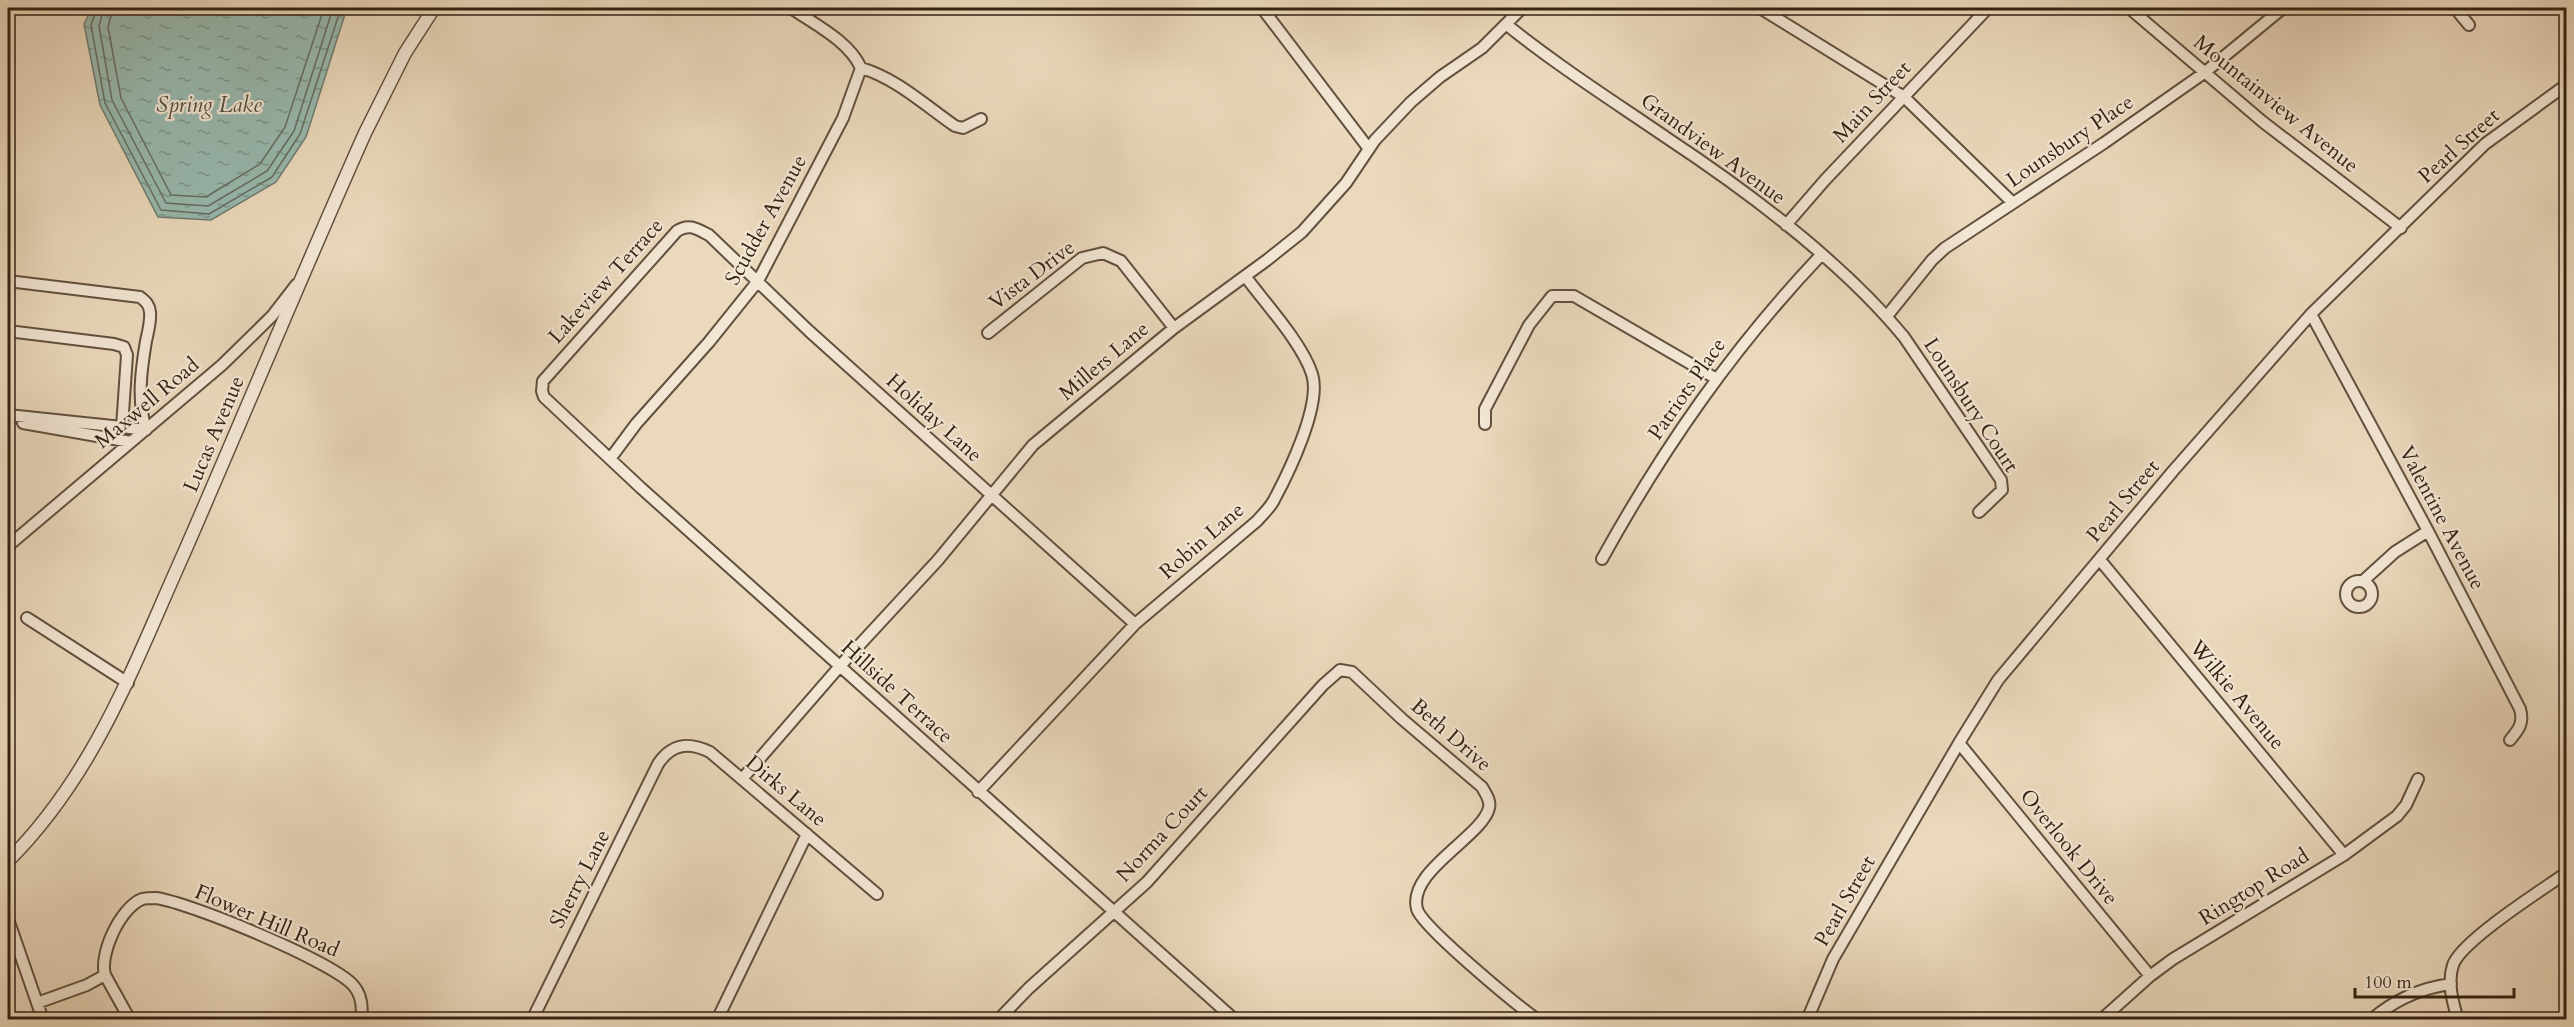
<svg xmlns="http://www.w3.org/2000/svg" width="2574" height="1027" font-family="Cardo,serif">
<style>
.water{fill:url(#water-ripples);stroke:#707d71;stroke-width:1.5}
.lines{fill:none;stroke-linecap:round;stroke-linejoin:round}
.shore{stroke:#666e62;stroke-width:1.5}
.minor-casing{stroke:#62503e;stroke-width:14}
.tertiary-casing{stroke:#62503e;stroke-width:15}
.minor{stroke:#f2e6d4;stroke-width:10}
.tertiary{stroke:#f2e6d4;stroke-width:12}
.labels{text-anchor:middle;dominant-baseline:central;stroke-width:4.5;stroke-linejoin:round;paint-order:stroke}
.street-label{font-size:21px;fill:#342213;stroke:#f2e6d4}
.water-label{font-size:22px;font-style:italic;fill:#525042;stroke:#f2e6d4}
</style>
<defs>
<pattern id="water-ripples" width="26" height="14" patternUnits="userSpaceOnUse" patternTransform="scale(1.5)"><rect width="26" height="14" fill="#98bab0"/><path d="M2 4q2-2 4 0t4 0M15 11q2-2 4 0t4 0" fill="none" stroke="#7d978e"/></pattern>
</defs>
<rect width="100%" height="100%" fill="#ebd9bd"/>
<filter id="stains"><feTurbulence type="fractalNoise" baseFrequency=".00333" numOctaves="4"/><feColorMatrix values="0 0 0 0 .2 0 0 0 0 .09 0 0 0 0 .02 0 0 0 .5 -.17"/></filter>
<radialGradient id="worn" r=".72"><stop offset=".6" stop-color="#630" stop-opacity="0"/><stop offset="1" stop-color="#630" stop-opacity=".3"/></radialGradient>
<path class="water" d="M92,8H347L306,137L276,182L211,220L158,217L100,105L84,24Z"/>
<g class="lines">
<path class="shore" d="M97,8L91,25L105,103L161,210L209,214L272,177L300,134L341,8
M104,8L99,26L112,100L166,203L208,206L267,171L294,131L333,8
M113,8L108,27L121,98L171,195L206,197L260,164L285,127L324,8"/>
<g class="minor-casing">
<path id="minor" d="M791,8C814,24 849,41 861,68C896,78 926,106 955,126L963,128L981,119
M1262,8L1369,149
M1760,8L1904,97L2013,203
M2129,8L2263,122L2401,228
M2455,8L2469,25
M1507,25C1558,66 1613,101 1667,138C1747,191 1843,263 1904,337L2001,480L2002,490L1979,512
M1786,225L1825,180L1988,8
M8,281L140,297C146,302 149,304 150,312C151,321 148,332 146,341C141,371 137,400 146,430L122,427
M2311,314L2428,531L2520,709C2524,723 2519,729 2510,740
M1887,316L1932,260L1945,248L2104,143L2204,73L2283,8
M8,331L114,344L124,347L127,355L122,427L8,415
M988,333L1082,258L1103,253L1121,261L1174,328
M23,423L131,442
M1485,424V409L1529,325L1552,296H1574L1715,378
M610,459L636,424L709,342L758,281L843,118L861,68
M8,546L222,365L272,316L296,285
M1602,559C1664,447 1733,348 1821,255
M2100,560L2344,855
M2346 594a13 13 0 1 1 26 0a13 13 0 1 1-26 0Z
M2363,581L2395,552L2428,531
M27,618L128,683
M1135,624L809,331L709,235C697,229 689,223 677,231L543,381L542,391L544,397L641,488L1235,1020
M1959,743L2150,976
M742,779L840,666L938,560L1033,445L1174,328L1267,260L1302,232L1346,183L1375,140L1411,102L1440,77L1482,48L1522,8
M978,792L1135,624L1257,521C1263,514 1270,508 1274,500C1289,472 1322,404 1312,374C1302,343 1265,303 1245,276
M8,919L43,1020
M37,1003L87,985L105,975
M130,1020L105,975C99,954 120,908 142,899C146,898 152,898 156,898C191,903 331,961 353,985C362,995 363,1007 361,1020
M532,1020L658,764C672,743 689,742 710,752L877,894
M717,1020L807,834
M998,1020L1029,988L1147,882L1323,685L1340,670L1352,672L1402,719L1482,787C1485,793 1491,800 1489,808C1482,837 1407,871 1417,909C1422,927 1518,1006 1538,1020
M1807,1020L1833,959L1959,743L1998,680L2173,471L2311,314L2485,144L2566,85
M2101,1020L2150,976L2173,959L2344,855L2397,816L2406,805L2418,779
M2371,1020C2394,1000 2421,988 2451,984
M2458,1020C2453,1003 2447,983 2453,965C2461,941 2542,890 2566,873"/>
</g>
<g class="tertiary-casing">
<path id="tertiary" d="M8,861C96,773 134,664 184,553C245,413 303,272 365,133L405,53L434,8"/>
</g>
<use href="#minor" class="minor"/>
<use href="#tertiary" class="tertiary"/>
</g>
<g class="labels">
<g class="street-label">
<text transform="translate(1872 102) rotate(-47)">Main Street</text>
<text transform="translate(2276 104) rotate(39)">Mountainview Avenue</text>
<text transform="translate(2070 141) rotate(-34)">Lounsbury Place</text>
<text transform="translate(2459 146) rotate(-42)">Pearl Street</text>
<text transform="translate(1713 149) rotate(36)">Grandview Avenue</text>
<text transform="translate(766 220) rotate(-61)">Scudder Avenue</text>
<text transform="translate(1032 275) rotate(-37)">Vista Drive</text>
<text transform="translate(606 281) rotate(-48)">Lakeview Terrace</text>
<text transform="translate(1104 361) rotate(-40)">Millers Lane</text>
<text transform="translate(1687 389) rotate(-55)">Patriots Place</text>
<text transform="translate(147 403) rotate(-40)">Maxwell Road</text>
<text transform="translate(1971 405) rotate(57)">Lounsbury Court</text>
<text transform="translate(934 418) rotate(42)">Holiday Lane</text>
<text transform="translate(214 434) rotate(-67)">Lucas Avenue</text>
<text transform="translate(2123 501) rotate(-50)">Pearl Street</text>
<text transform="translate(2442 518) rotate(62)">Valentine Avenue</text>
<text transform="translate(1202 541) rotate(-41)">Robin Lane</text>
<text transform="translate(897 692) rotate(42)">Hillside Terrace</text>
<text transform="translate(2237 695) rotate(50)">Wilkie Avenue</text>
<text transform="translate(1451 735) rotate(41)">Beth Drive</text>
<text transform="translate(786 791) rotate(40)">Dirks Lane</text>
<text transform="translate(1162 834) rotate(-47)">Norma Court</text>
<text transform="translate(2069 847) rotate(51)">Overlook Drive</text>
<text transform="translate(580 879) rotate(-63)">Sherry Lane</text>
<text transform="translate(2254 887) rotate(-32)">Ringtop Road</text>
<text transform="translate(1845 901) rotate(-60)">Pearl Street</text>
<text transform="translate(267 921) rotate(23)">Flower Hill Road</text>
</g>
<g class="water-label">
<text x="209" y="105">Spring Lake</text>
</g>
</g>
<rect width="2574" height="1027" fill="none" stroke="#ebd9bd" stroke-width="30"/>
<rect x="9" y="9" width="2556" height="1009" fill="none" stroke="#342213" stroke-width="3"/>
<rect x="15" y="15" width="2544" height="997" fill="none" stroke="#342213" stroke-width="1.5"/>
<path d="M2355 988v9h159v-9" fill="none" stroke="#342213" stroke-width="3"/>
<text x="2364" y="988" font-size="18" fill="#342213" stroke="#f2e6d4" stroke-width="4.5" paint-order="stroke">100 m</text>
<rect width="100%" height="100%" filter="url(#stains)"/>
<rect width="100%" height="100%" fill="url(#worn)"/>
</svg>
